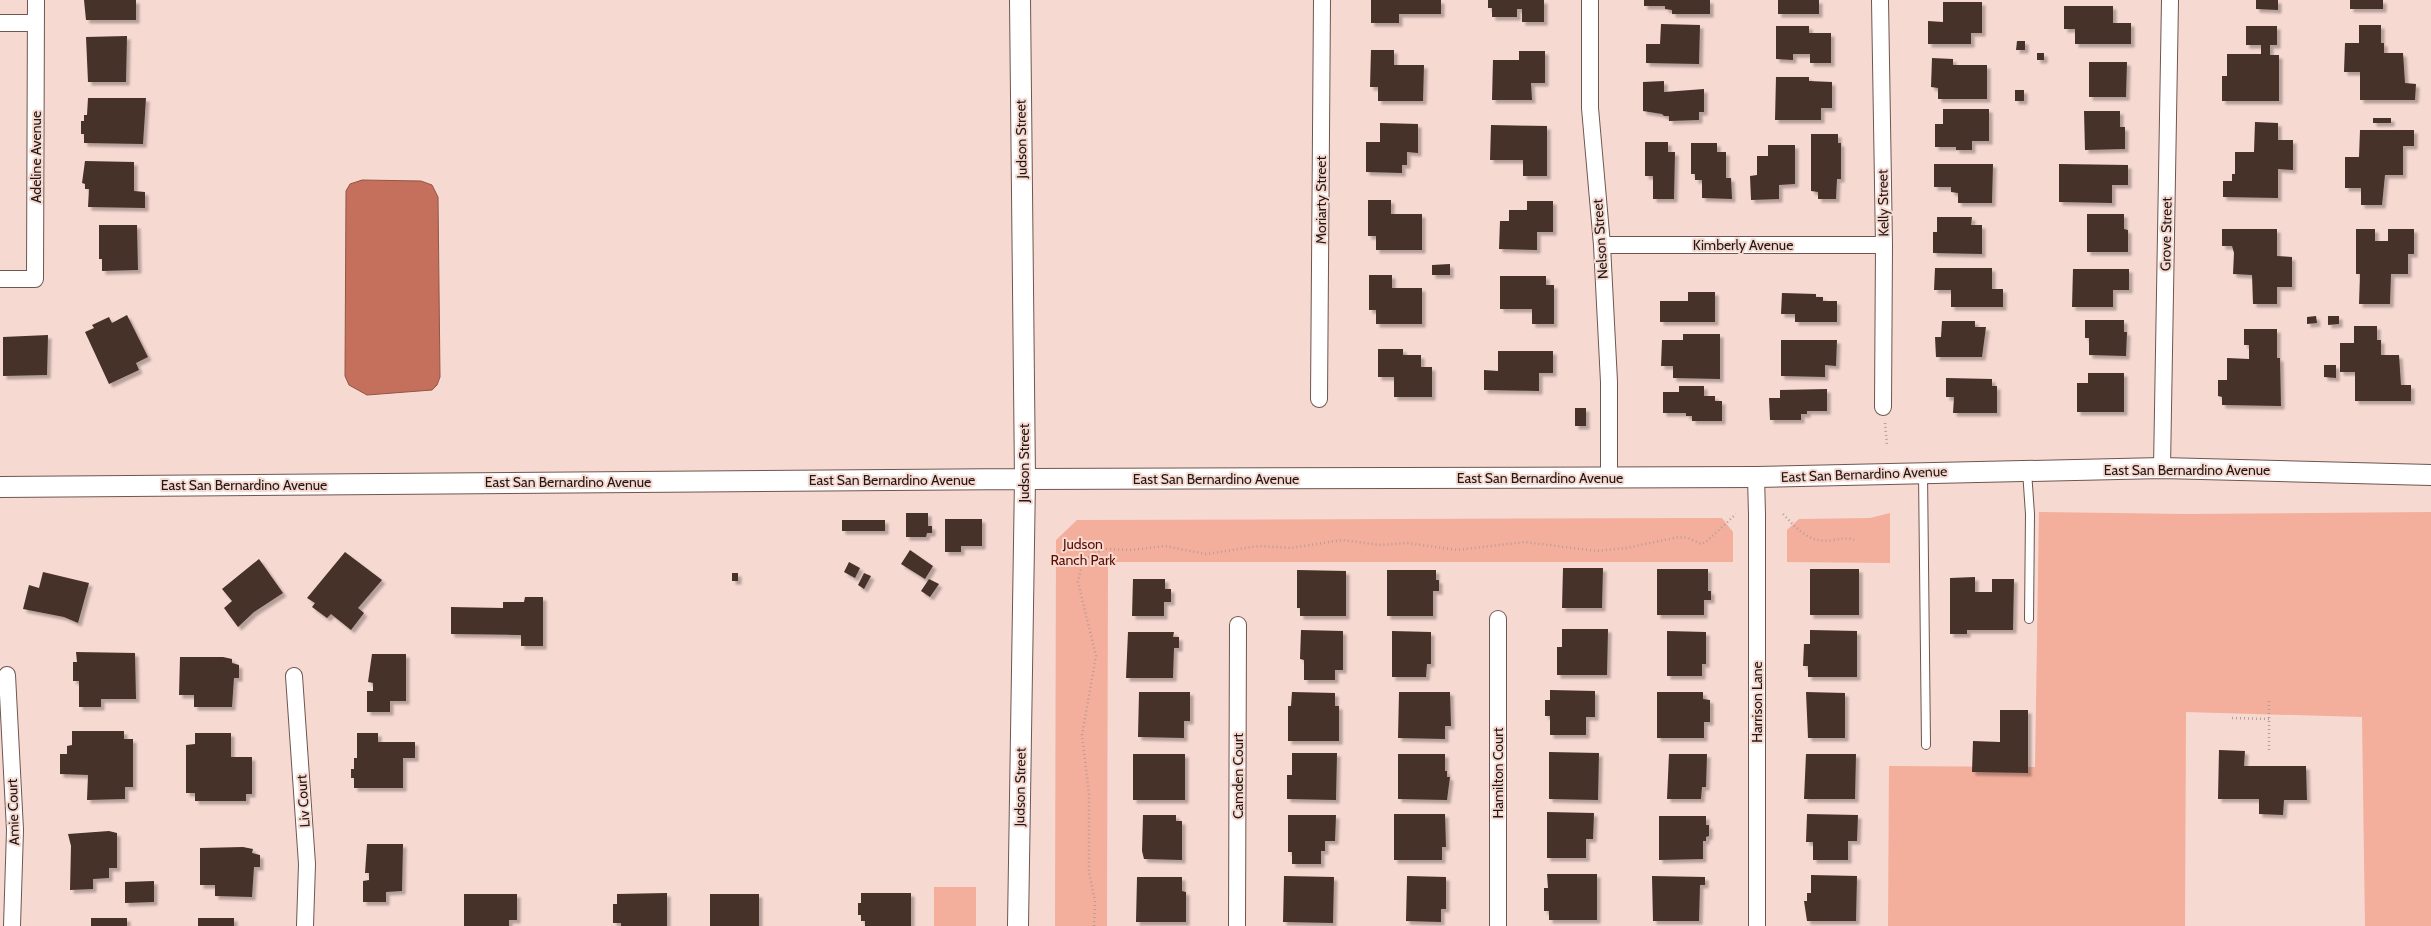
<svg xmlns="http://www.w3.org/2000/svg" width="2431" height="926" font-family="Cabin,sans-serif">
<style>
.green{fill:#f3ae9c}
.water{fill:#c4705c;stroke:#935546}
.building{fill:#46302a;filter:url(#shadow)}
.lines{fill:none;stroke-linecap:round;stroke-linejoin:round}
.service-casing{stroke:#6f5650;stroke-width:10}
.minor-casing{stroke:#6f5650;stroke-width:18}
.tertiary-casing{stroke:#6f5650;stroke-width:22}
.path{stroke:#b59e97;stroke-width:2.5;stroke-dasharray:1 3;stroke-linecap:butt}
.service{stroke:#fff;stroke-width:8}
.minor{stroke:#fff;stroke-width:16}
.tertiary{stroke:#fff;stroke-width:20}
.labels{text-anchor:middle;dominant-baseline:central;stroke-width:4;stroke-linejoin:round;paint-order:stroke}
.street-label{font-size:14px;fill:#211714;stroke:#f6d9d1}
.park-label{font-size:14px;fill:#5a0c00;stroke:#f6d9d1}
</style>
<defs>
<filter id="shadow"><feDropShadow dx="3.5" dy="3.5" stdDeviation="1" flood-color="#0004"/></filter>
</defs>
<rect width="100%" height="100%" fill="#f6d9d1"/>
<path class="green" d="M2039,512L2186,514L2431,512V926H2365L2362,717L2186,712L2185,926H1888L1889,766L2035,767Z
M1890,513V563L1787,562V530L1799,519L1870,518Z
M1722,518L1733,532V562H1108L1107,926H1055L1056,540L1077,520Z
M934,887H976V926H934Z"/>
<path class="water" d="M362,180L421,181L432,185L438,197L440,377L437,385L432,390L367,395L349,385L345,376L346,191L350,184Z"/>
<path class="building" d="M84,0H136V20H86Z
M1371,0H1441V14H1399V23H1371Z
M1488,0H1544V22H1522V9H1517V17H1492V8H1488Z
M1644,0H1710V14H1672V10L1665,9V6H1644Z
M1778,0H1819V14H1778Z
M2256,0H2278V10L2256,9Z
M2350,0H2383V9H2350Z
M1943,2H1982V33H1971V44H1928V21L1943,22Z
M2064,6H2113V23H2131V44H2075V29H2064Z
M1661,24L1700,25L1699,64L1646,63V44H1660Z
M2359,25H2381V43H2384V53H2403L2405,83L2416,84L2415,100H2360V72H2344L2345,43H2359Z
M1776,26H1809V33H1831V63H1810V54H1793V60L1776,59Z
M2246,26H2277V45H2270V55H2279V101H2222V76H2227V54H2261V45H2246Z
M127,36L126,82H88L86,37Z
M2017,41H2025V50H2016Z
M1371,50H1394V65H1424L1423,101H1378V87H1370Z
M1519,51H1545V83H1531L1532,100H1492L1493,60H1519Z
M2037,53H2044V60H2037Z
M1932,58L1953,59V65H1987V99H1938V88L1931,87Z
M2089,62H2127L2126,97H2089Z
M1776,77H1809V81L1832,82V108H1821V120H1775Z
M1664,81V92L1704,89V112H1699V120L1669,121V116H1664L1662,114L1643,111V82Z
M2015,90H2024V101H2015Z
M88,98H146L143,144L84,143V134H81V121H84V115H87Z
M1943,109H1989V141H1972V150H1956V147H1935V124H1943Z
M2084,111H2120V127H2125V149L2085,150Z
M2373,118H2391V123H2373Z
M2255,122L2278,123V140H2293V170L2278,169V198L2223,197V181H2232V174H2235V152H2254Z
M1380,123L1418,124V153L1407,152V165H1402V173L1366,172V142H1380Z
M1491,125L1547,126V176H1523V160H1490Z
M2360,130H2414V146H2403V175H2385L2382,205H2361V188H2345V157H2359Z
M1811,134H1838V143H1841V179H1837L1836,199H1818V192L1811,191Z
M1645,142H1668V152H1675L1674,199H1653V176H1645Z
M1691,143H1717V152H1726V178H1731L1732,199L1702,198V180H1695V174H1691Z
M1768,145H1795V184L1779,185V199L1751,200L1750,176L1757,175V156H1768Z
M85,161L134,162V191L145,192V208L88,207L89,189H85V184L82,183Z
M1934,164H1993L1992,203H1958V193L1951,192V187H1934Z
M2059,164L2128,165V185H2112V203L2059,202Z
M1368,200H1391V214H1422V250H1376V236H1368Z
M1527,201H1553V232H1537V250L1499,249L1500,221H1509V210H1527Z
M2087,214H2124V229L2128,230V252H2087Z
M1937,217H1972L1971,225H1982V254L1933,253V232H1937Z
M99,225H137L138,270L102,271V259H99Z
M2222,229H2277V256L2292,257V287H2277V304H2253L2252,275L2233,274L2234,253L2232,246H2222Z
M2356,229H2375V241H2388V229H2414V254H2408V274H2391L2390,304H2359L2360,274H2356Z
M1450,264V275H1432V265Z
M1935,268H1992V289H2003V307H1951V290H1934Z
M2073,269H2129V290H2113V307H2072Z
M1369,275H1392V288H1422V324H1376V310H1369Z
M1500,276H1546V285H1554V324H1532V309H1500Z
M1688,292H1715V322H1660V301H1688Z
M1782,293L1816,294V297H1823V301H1837V322H1795V314H1781Z
M127,315L148,357L136,363L139,370L109,384L85,332L94,328L92,325L109,317L112,323Z
M2316,316L2317,323L2307,324V317Z
M2328,316H2339V324L2328,325Z
M2085,320H2124V332H2127L2126,356L2089,355V338H2085Z
M1942,321H1975V327H1986L1982,357H1936L1935,337H1941Z
M2354,326H2377V340H2381V355H2399L2401,385H2411V401H2355V372H2340V343H2354Z
M2244,329H2277V358H2280L2281,406L2222,405V397L2218,396V380H2227V358L2249,359V345H2244Z
M1683,334H1720V379L1673,378V366H1661L1662,340H1683Z
M48,335L47,375L3,376V337Z
M1781,340H1837L1836,366L1825,365V377L1781,376Z
M1378,349H1403V355H1421V367H1432V397H1394V377H1378Z
M1498,351H1553V373H1539V391L1484,390V370L1498,371Z
M2324,365H2336V378L2324,377Z
M2088,373H2124V412H2077V383H2088Z
M1946,378L1992,379V386H1997V413H1953L1954,397H1946Z
M1679,386H1704V396H1715V401H1722V421H1692V416H1686V413H1663V392H1679Z
M1827,389V411H1807V414H1801V420H1770L1769,398H1780V390Z
M1575,408H1586V426H1575Z
M906,513H928V526H932V533H927L926,537H906Z
M945,519H982V546H961V552H945Z
M842,520H885V531H842Z
M910,550L933,566L925,579L901,564Z
M345,552L382,580L358,608L364,613L351,630L331,614L327,618L312,607L315,603L307,598Z
M259,559L283,593L254,612L238,627L224,608L232,601L222,589Z
M849,562L860,568L855,578L844,572Z
M1563,568H1603L1602,608H1562Z
M1657,569H1708V591H1711V600H1704V615H1657Z
M1810,569H1859V615H1810Z
M1297,570L1346,571V616H1300V608H1297Z
M1387,570H1436V580H1439V591H1433V616H1387Z
M43,572L89,583L78,623L64,617L23,609L29,585L39,588Z
M732,573H738V581H732Z
M864,573L871,576L864,589L858,585Z
M1975,577V592H1992V579H2014L2013,630H1967V634H1950V578Z
M929,579L939,584L930,597L921,591Z
M1133,579H1165V589H1171V602H1164V616H1132Z
M525,597H543V646H521V635L451,634V607L503,608V602H524Z
M1562,629H1608L1607,675H1557V647H1562Z
M1301,630L1343,631V670H1335V680H1304V660L1300,659Z
M1810,630L1857,631V677H1808V666H1803L1804,644H1810Z
M1392,631L1431,632V664H1427L1426,677H1392Z
M1667,631L1706,632V664H1702V676H1667Z
M1128,632H1174L1173,637H1179V648H1174L1173,678H1126Z
M76,652L135,653L136,699H101V707H79V681H73V662H77Z
M372,654H406V701H390V712H367V691H373V683L368,682Z
M180,657H223L232,659V663L239,665V678H234L232,707H194V695H179Z
M1550,690L1595,691V717H1586V735H1550V716H1545V700H1550Z
M1139,692H1190V721H1184V738L1138,737Z
M1292,692L1335,693V706H1339V741H1288V706H1291Z
M1399,692H1450L1451,726H1445V739L1398,738Z
M1657,692H1703V699L1710,700V722H1704V738H1657Z
M1806,692L1845,693V738H1808Z
M2000,710H2028V773L1972,772L1973,741L2000,742Z
M72,731H124V739H133V787H125V799L87,800L88,775L60,774V754H67V746L72,745Z
M195,733H231V757H252V794H246V801H195V793H186V745L195,744Z
M357,733H378V742H415V758H403V788H354V778H351V769H354V758H357Z
M2219,750L2245,751L2244,766H2306L2307,800H2284L2283,815L2259,814V799H2218Z
M1549,752L1599,753L1598,800L1549,799Z
M1292,753H1337L1336,800L1287,799V775H1292Z
M1133,754H1185V800H1133Z
M1398,754H1445V771H1447V777H1450L1447,800L1398,799Z
M1669,754H1707L1706,787H1702L1701,799H1667Z
M1806,754H1856L1855,799H1804Z
M1547,812L1594,813L1593,839H1586V858H1547Z
M1394,814H1445L1446,847H1442V860H1394Z
M1807,814L1858,815L1857,841H1848V860H1813V842H1806Z
M1143,815H1176V821H1182V860L1144,859L1142,851Z
M1288,815H1336L1335,841H1325V851H1321V864H1292V852H1288Z
M1659,816H1706V825H1709V836L1706,837V841H1703V859L1659,860Z
M109,831L117,833V868H109V878L93,879V889L70,890L71,846L68,834Z
M367,844H403L402,891L386,892V902H363V881L369,880V873H365Z
M243,847L253,849L252,853L260,855V867H254L252,897L215,896V885H200V848Z
M1547,874H1597V920H1549V911H1544V888H1548Z
M1811,875L1857,876L1856,921H1807L1804,901H1807V893H1811Z
M1284,876L1334,877L1333,923L1283,922Z
M1407,876L1446,877V909H1441V922L1406,921Z
M1652,876L1705,877V885H1700L1699,921H1653Z
M1137,877H1182V891L1186,892V922H1136Z
M154,881V902L125,903V882Z
M667,893V926H621V923H613V904H617V894Z
M861,893H911V926H865V921H861V915H858V903H861Z
M464,894H517V920H509V926H464Z
M710,894H759V926H710Z
M91,918H127V926H91Z
M198,918H234V926H198Z"/>
<g class="lines">
<g class="service-casing">
<path id="service" d="M2027,471L2030,514L2029,619
M1923,473L1926,745"/>
</g>
<g class="minor-casing">
<path id="minor" d="M1590,0V108L1602,245L1609,382V478
M1880,0L1884,245L1883,407
M0,23H36
M1602,245H1884
M0,279H35L36,0
M1319,399L1322,0
M2162,468L2170,0
M1756,477L1757,514V926
M7,675L15,830L12,926
M294,676L307,864L305,926
M1237,926L1238,625
M1498,926V619"/>
</g>
<g class="tertiary-casing">
<path id="tertiary" d="M0,487L1025,479L1756,477L2162,468L2431,475
M1018,926L1025,479L1020,0"/>
</g>
<path class="path" d="M1885,423L1887,445
M1783,514C1798,530 1810,544 1833,540C1841,539 1847,537 1854,540
M2269,701V750
M2232,718L2269,719
M1094,926L1095,901L1089,872V794L1082,735L1096,656L1078,582L1082,564L1092,554L1106,549L1132,550L1164,546L1206,554L1259,546L1291,548L1342,540L1381,545L1407,543L1457,550L1525,542L1597,551L1626,548L1679,537L1688,538L1701,544L1706,542L1736,514"/>
<use href="#service" class="service"/>
<use href="#minor" class="minor"/>
<use href="#tertiary" class="tertiary"/>
</g>
<g class="labels">
<g class="street-label">
<text transform="translate(1021 139) rotate(-91)">Judson Street</text>
<text transform="translate(36 157) rotate(-90)">Adeline Avenue</text>
<text transform="translate(1321 200) rotate(-90)">Moriarty Street</text>
<text transform="translate(1883 203) rotate(-91)">Kelly Street</text>
<text transform="translate(2166 234) rotate(-89)">Grove Street</text>
<text transform="translate(1600 239) rotate(-94)">Nelson Street</text>
<text x="1743" y="245">Kimberly Avenue</text>
<text transform="translate(1024 463) rotate(-90)">Judson Street</text>
<text x="2187" y="470">East San Bernardino Avenue</text>
<text transform="translate(1864 474) rotate(-2)">East San Bernardino Avenue</text>
<text x="1540" y="478">East San Bernardino Avenue</text>
<text x="1216" y="479">East San Bernardino Avenue</text>
<text x="892" y="480">East San Bernardino Avenue</text>
<text x="568" y="482">East San Bernardino Avenue</text>
<text x="244" y="485">East San Bernardino Avenue</text>
<text transform="translate(1757 702) rotate(-90)">Harrison Lane</text>
<text transform="translate(1498 773) rotate(-90)">Hamilton Court</text>
<text transform="translate(1238 776) rotate(-90)">Camden Court</text>
<text transform="translate(1020 787) rotate(-89)">Judson Street</text>
<text transform="translate(303 801) rotate(-94)">Liv Court</text>
<text transform="translate(13 812) rotate(-92)">Amie Court</text>
</g>
<g class="park-label">
<text x="1083" y="544">Judson<tspan x="1083" dy="16">Ranch Park</tspan></text>
</g>
</g>
</svg>
